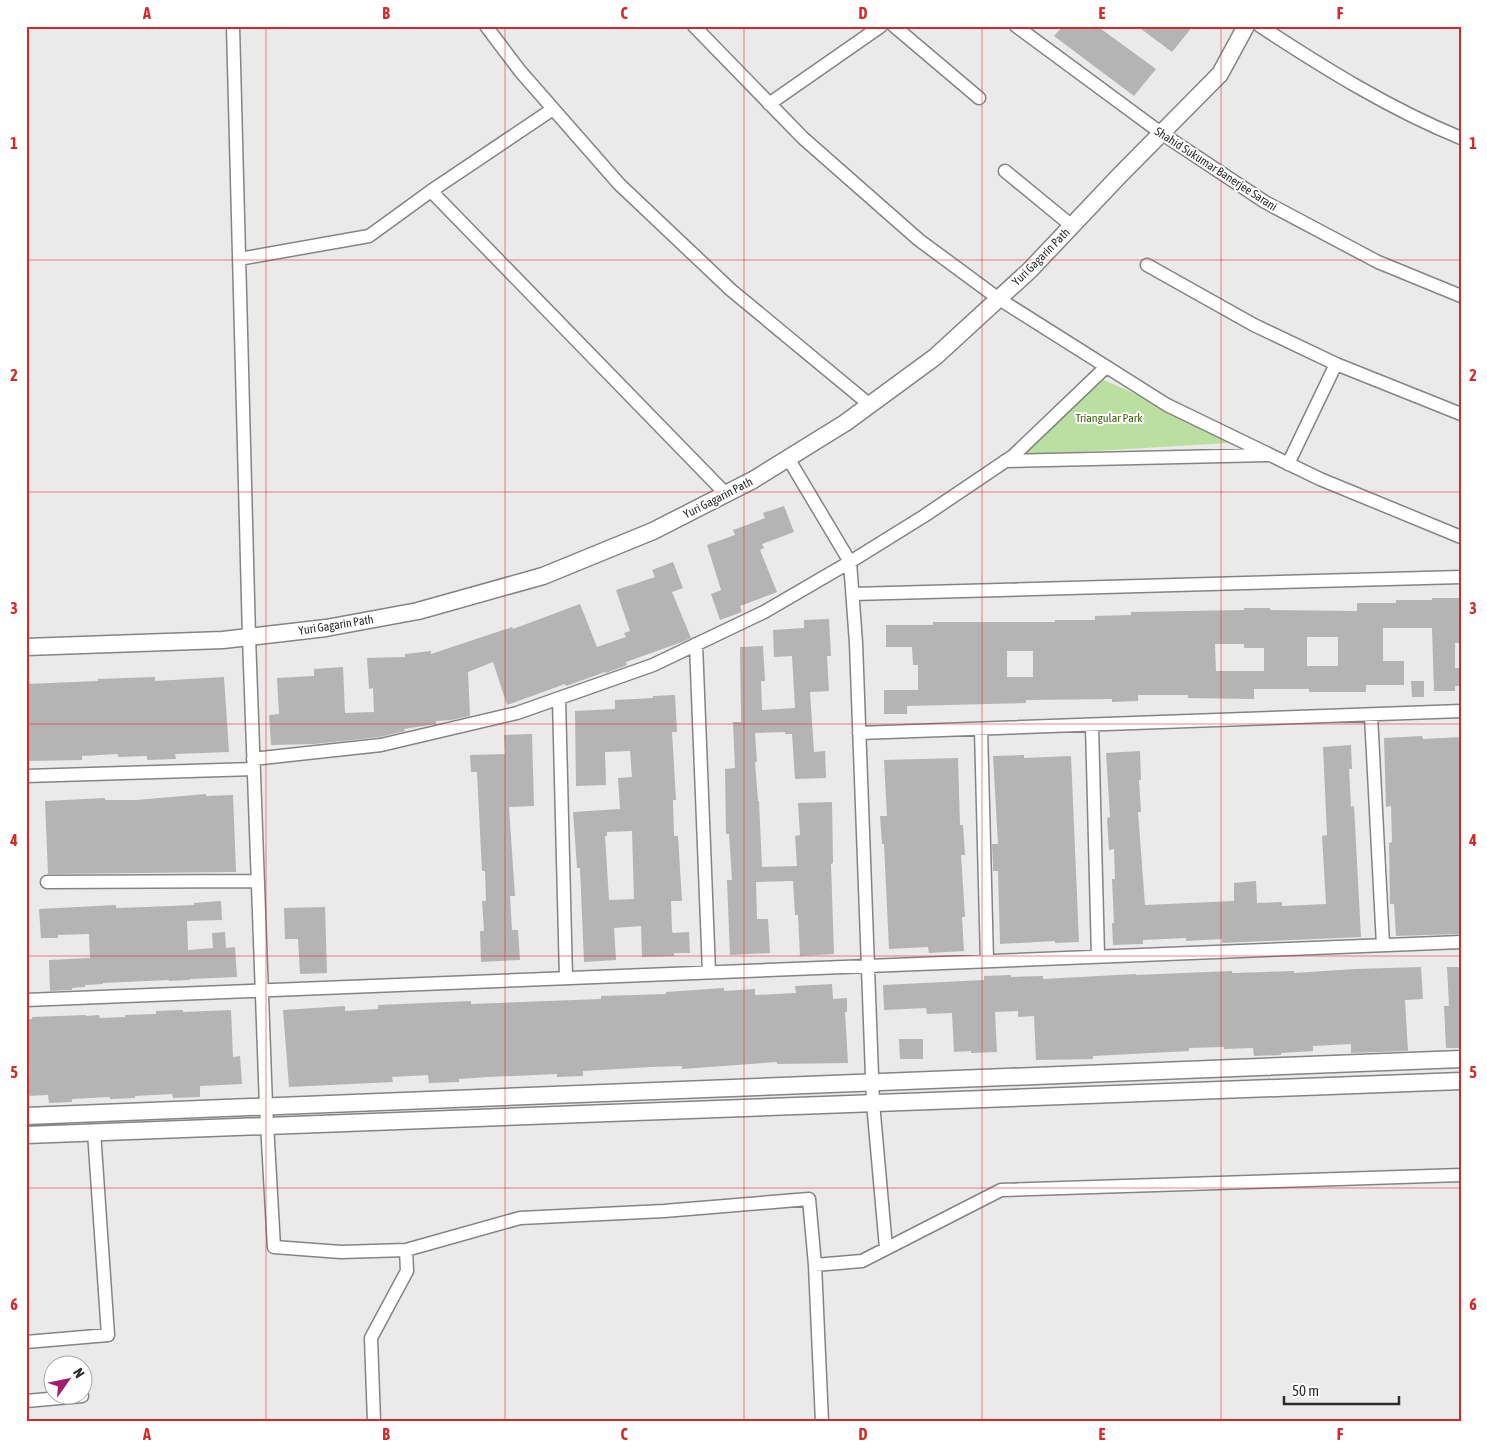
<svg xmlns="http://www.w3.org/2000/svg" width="1487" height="1448" font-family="'Asap Condensed',sans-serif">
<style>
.green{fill:#bbdfa0}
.building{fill:#b4b4b5;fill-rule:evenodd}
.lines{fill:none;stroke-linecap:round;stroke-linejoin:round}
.minor-casing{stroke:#848485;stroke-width:15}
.tertiary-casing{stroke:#848485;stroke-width:19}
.minor{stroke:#fff;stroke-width:12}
.tertiary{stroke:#fff;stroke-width:16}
.grid{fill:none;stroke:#d62828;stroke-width:1;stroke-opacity:0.55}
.labels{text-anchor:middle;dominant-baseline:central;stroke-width:4;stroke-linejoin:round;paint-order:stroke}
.street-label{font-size:12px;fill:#2d2d2e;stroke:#fff}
.park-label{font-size:12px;fill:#385f06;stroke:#fff}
.neatline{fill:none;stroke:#d62828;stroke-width:2}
.grid-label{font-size:16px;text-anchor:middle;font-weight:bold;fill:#d62828}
</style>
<rect width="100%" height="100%" fill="#eaeaeb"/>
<path class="green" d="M1104,380L1244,442L1013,456Z"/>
<path class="building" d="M1063,26H1097L1156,69L1134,96L1054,36Z
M1137,26H1193L1172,52Z
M784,506L794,532L762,544L764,548L760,550L777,592L740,606L742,612L720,620L711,594L721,590L707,545L735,535L733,530L765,518L763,513Z
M673,562L683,588L672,592L691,638L682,642L626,662L627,665L606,673L605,672L566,686L565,684L507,705L493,662L468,672L470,716L451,720L436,721V724L404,729L405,731L380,737L315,744L271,745L269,715L279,714L277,678L314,676V669L343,667L345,713L374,712L373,688L369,689L367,658L405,657V654L431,651V654L512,627L513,629L580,604L597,647L626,637L624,633L630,631L616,590L655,577L652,570Z
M1432,598H1460V643H1455V668H1461V686H1455V691H1434L1432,628H1383V661H1404V685H1366V692H1309V689H1254V699L1188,698V695H1138V701L1112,702V699L1026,700V703L907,706V714H884V690H918V665H913L912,647H886V625H933V622H1055V620H1095V616L1131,615V612L1244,610V608H1270V610L1357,611V603H1396V600H1432ZM1307,637H1338V666H1307ZM1215,644H1244V648H1264V671H1216ZM1007,651H1033V677H1007Z
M829,619L831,656H827L829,691L810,692L814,752L825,751L826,778L795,779L792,734H785V732L755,733L757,762H755L758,801H759L762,867L797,866L795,836L800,835L798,803L832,802L833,863L831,864L834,954L800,956L798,915H795L793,881L756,882L757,919H768L770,953L730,955L727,880H732L729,834H726L725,769L735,768L733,722H741L740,647L763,646L765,681H761L762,710L795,708L792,656L774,657L773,630L804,628V620Z
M155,677V681L224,677L229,752L175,754L176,759L147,760V756L118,757V754L82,756V760L26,761V684L98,681V679Z
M1411,681H1424V697H1412Z
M675,695L677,732H672L676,800H673L674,836H678L682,901H671L672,931L673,933L689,932L690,953H674V956L642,957L641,926L614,928L616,960L584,962L580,868H577L573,812L620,809L618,778L632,777L630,751L605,752L606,785L576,786L575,711L615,709V700L653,698V696ZM632,831L634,899L609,900L605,836H607V832Z
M532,734L534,806L509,807L515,896H510L512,930H518L520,960L481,962L480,931H484L482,901H486L485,871H482L477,772H471L470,755L505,754L504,735Z
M1422,736L1423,739L1461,737V934L1396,936L1394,904H1390L1389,843L1392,842L1391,806L1386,807L1384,738Z
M1351,745L1352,769H1349L1351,807L1354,806L1361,937L1222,943V939L1186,941V938L1143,940V944L1113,945L1112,923H1114L1112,879H1115L1114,849L1109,850L1107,818L1110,817L1106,753L1140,751L1141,780H1139L1141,812H1138L1145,905L1234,901V883L1256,881L1257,903L1282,902V906L1326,904L1322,836L1327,835L1323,747Z
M1024,755V758L1071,756L1079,942L1055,943V941L1000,944L998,871H993V866L992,844H998L993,756Z
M958,758L960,825H963L965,855H961L965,917H962L964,951L929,953L928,947L889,949L884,844H882L880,816H887L884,760Z
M206,794V796L233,795L236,872L48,874L45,801L105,798V800H136Z
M221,901L222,920L187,921L188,950L213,948L212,933L225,932L226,948L235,947L237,977L190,979V980L169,981V980L103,983V984L85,985V987L72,988V990L50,991L49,960L90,958L89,934L58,935V938H41L39,909L116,905V908L146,907L194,905V903Z
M325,907L327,973L300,974L298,939H285L284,908Z
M1421,967L1423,999L1405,1000L1408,1051L1351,1053V1044L1313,1046V1051L1281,1053V1055L1254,1056L1253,1048L1224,1049V1047L1189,1048V1051L1093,1056V1059L1036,1060L1034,1016L1018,1017V1011L995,1012L997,1052L971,1053V1051L954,1052L952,1013L927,1014L926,1008L884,1010L883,985L984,980V976L1011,975V977L1043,976V979L1136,974V975L1232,971V973L1294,971V973L1355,969Z
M1447,967H1461V1048H1446L1444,1006H1449Z
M832,984L833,999L847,998V1012H845L848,1063L777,1064V1062L682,1069V1066L651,1067L583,1071V1076L557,1077V1074L488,1077L459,1079V1082L429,1083L428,1075L392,1077L393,1082L289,1087L283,1010L345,1006V1011L378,1009V1005L471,1001V1004L601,999V996L666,994V992L724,988V991L755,989V995L796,993L795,986Z
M183,1010V1012L231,1010L233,1057L240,1056L242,1084L200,1086V1097L173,1098L172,1094L135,1096V1098L110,1099V1097L72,1099V1102L49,1103L48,1095L26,1096V1019H32V1017L86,1015V1016L99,1015L100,1018L125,1017V1015L156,1014V1011Z
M899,1039H923V1059H900Z"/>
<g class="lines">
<g class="minor-casing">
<path id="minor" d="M233,26L249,637L266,1106L274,1247L341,1252L406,1250L520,1218L664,1211L809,1199L815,1265L822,1422
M486,26L520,71L619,184L731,290L870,405
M694,26L803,138L919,240L999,299L1167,405L1320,479L1461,537
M894,26L979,98
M1016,26L1161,133L1265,202L1378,262L1461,296
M1260,26C1324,68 1390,109 1461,138
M769,104L881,26
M1005,171L1072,226
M431,191L726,494
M239,259L369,236L431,191L553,109
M1147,265L1254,325L1336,364L1461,414
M788,458L850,562L856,643L873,1103L886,1248
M1005,461L1267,455
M1288,464L1336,364
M853,594L1461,577
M696,644L709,972
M559,699L566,978
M1371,715L1383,945
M1092,725L1098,956
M981,729L987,961
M859,733L1461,711
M253,759L381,745L517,713L653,665L764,612L850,562L924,516L1013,456L1106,367
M26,776L254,769
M47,882L258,881
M26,1000L1461,942
M815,1265L862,1261L1001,1190L1461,1175
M26,1342L108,1335L94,1132
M26,1401L82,1396
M374,1422L371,1338L407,1271L406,1250"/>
</g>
<g class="tertiary-casing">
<path id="tertiary" d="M26,647L223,640L326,628L418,611L543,576L653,531L753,480L845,423L935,357L1030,270L1120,175L1220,74L1246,26
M26,1116L1461,1059
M26,1135L1461,1081"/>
</g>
<use href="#minor" class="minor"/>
<use href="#tertiary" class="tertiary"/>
</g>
<path class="grid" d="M266,26V1422M505,26V1422M744,26V1422M982,26V1422M1221,26V1422M26,260H1461M26,492H1461M26,724H1461M26,956H1461M26,1188H1461"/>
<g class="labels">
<g class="street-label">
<text transform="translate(1216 169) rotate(33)">Shahid Sukumar Banerjee Sarani</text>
<text transform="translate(1041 257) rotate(-45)">Yuri Gagarin Path</text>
<text transform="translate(718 498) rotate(-27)">Yuri Gagarin Path</text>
<text transform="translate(336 625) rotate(-9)">Yuri Gagarin Path</text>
</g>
<g class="park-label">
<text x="1109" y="418">Triangular Park</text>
</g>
</g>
<rect width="1487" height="1448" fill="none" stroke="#ffffff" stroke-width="55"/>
<g transform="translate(68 1380) rotate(57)"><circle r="24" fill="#ffffff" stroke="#ababab"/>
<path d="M0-4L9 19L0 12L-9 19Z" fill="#a01d6c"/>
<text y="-8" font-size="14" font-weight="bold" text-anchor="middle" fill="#2d2d2e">N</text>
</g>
<path d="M1284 1396v8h115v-8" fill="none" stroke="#2d2d2e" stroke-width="2.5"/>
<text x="1292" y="1396" font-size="15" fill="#2d2d2e" stroke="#ffffff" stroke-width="4" paint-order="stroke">50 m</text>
<rect x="28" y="28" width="1432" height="1392" class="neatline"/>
<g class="grid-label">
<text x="147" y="19">A</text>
<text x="386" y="19">B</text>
<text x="624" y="19">C</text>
<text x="863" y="19">D</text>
<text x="1102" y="19">E</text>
<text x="1340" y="19">F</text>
<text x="14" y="149">1</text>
<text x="1473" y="149">1</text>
<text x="14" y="381">2</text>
<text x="1473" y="381">2</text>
<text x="14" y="614">3</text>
<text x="1473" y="614">3</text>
<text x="14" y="846">4</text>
<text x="1473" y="846">4</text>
<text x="14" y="1078">5</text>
<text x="1473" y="1078">5</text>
<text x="14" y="1310">6</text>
<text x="1473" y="1310">6</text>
<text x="147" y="1440">A</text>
<text x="386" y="1440">B</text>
<text x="624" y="1440">C</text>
<text x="863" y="1440">D</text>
<text x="1102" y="1440">E</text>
<text x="1340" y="1440">F</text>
</g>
</svg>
